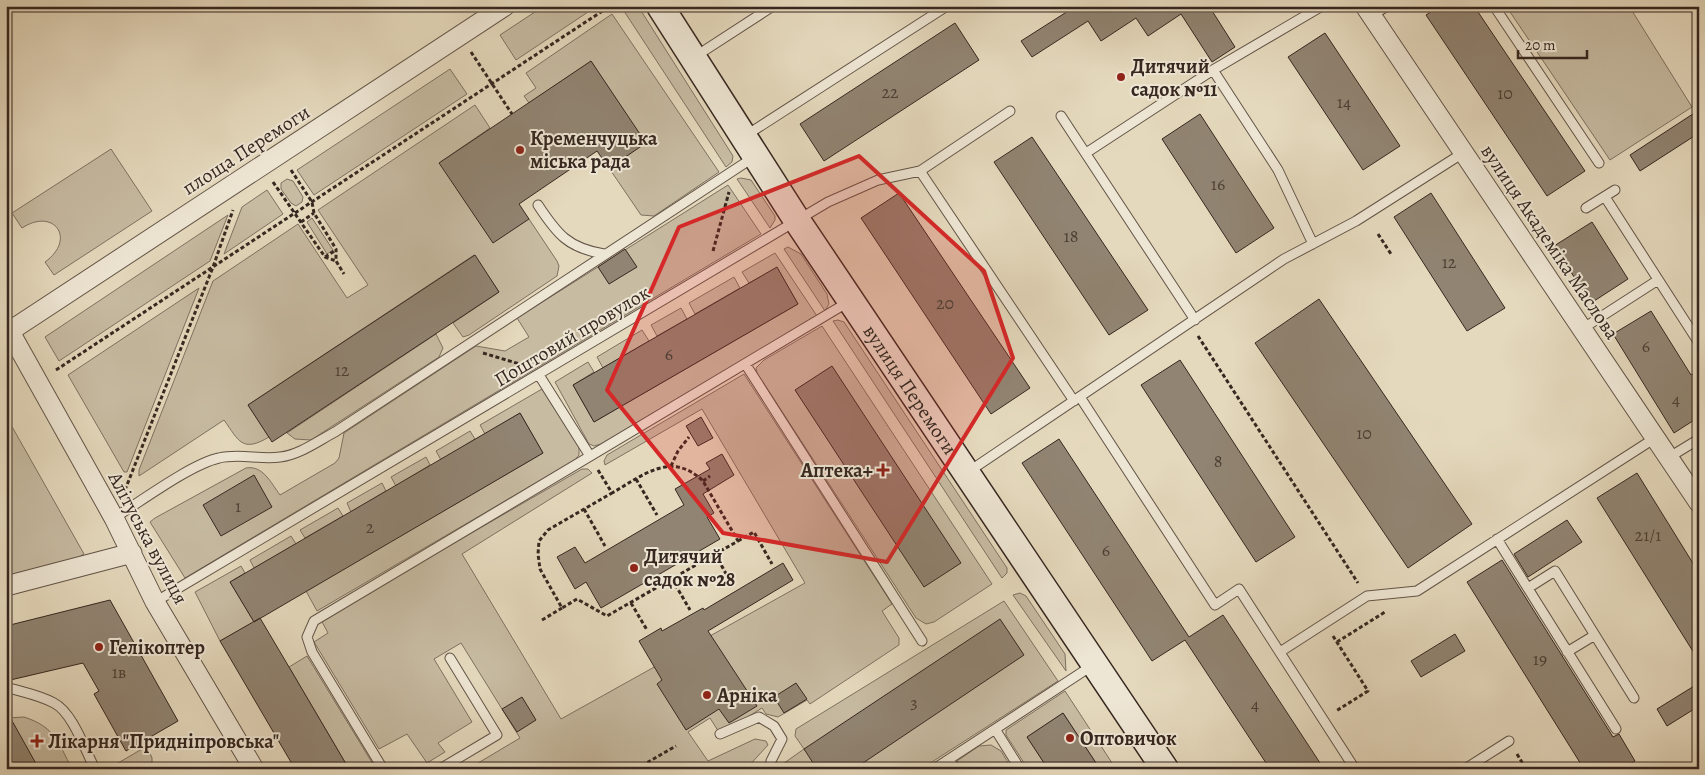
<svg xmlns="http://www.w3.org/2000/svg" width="1705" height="775" font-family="Alegreya,serif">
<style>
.green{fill:#c7bba2;stroke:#7e7161}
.building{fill:#918472;stroke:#362720}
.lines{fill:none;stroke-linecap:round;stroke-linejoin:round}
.lane-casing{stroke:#625447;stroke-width:11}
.street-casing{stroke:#625447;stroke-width:21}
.secondary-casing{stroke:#362720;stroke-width:29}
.path{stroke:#362720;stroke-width:3;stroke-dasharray:4 2.5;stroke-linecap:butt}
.lane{stroke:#eee6d4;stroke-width:9}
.street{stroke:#eee6d4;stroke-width:19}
.secondary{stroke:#eee6d4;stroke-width:26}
.marked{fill:#d62828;fill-opacity:0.2;stroke:#d62828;stroke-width:4;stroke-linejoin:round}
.poi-dot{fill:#8f2418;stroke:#eee6d4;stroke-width:2}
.labels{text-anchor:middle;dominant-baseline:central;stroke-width:4;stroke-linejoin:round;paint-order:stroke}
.number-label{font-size:18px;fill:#4d3e34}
.poi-label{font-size:20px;font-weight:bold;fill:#362720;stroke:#eee6d4;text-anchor:start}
.street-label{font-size:20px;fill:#362720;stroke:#eee6d4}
</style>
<rect width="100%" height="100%" fill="#e5d9bd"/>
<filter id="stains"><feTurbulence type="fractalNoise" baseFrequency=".004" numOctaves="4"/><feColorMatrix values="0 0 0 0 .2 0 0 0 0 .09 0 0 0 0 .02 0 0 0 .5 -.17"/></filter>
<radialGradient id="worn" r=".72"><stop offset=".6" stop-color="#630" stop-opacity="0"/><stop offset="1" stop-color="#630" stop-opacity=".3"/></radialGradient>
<path class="green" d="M544,6H597L516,60L500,35Z
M624,6H638L733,156L732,162L726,167L622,8Z
M1506,6H1629L1692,107L1610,160Z
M612,14L719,172L654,216L641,215L609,168L645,143L591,61L529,103L524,96L536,88L526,73Z
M450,69L467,94L314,195L297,170Z
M475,105L490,128L439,163L529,219L557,261L559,266L557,276L469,335L463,337L453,323L499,292L474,255L248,405L269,437C242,453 239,441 224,420L139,476V470L213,281L298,224L347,298L368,285L318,210Z
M111,149L152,211L54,275L45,262C77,239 54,207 22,228L12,213Z
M741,178L751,180L775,216V220L770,228L737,179Z
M287,179L293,181L303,197L302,202L296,206L291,203L281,189V183Z
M728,185L761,234L185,578L150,522L155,518L246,468C263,465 271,483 280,495L335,463L339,458L344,433L476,346L505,351L529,337L517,318Z
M267,190L283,214L224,254L242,207Z
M228,215L210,261L59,361L45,337Z
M312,218L333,250L327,254L307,222Z
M788,247L801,254L827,294L829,304L825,311L784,249Z
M775,253L817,316L601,444L594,446L589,444L555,382L588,362L594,372L573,385L594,422L798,304L777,268L749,283L742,272Z
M734,277L740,288L695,314L689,303Z
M199,288L127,472H124L68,375Z
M681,308L687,319L657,336L651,325Z
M838,320L844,322L1007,568V573L1002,578L833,321Z
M822,326L992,584L934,622L926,624L916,618L757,373L756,368L764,360Z
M642,330L649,341L603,368L597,357Z
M436,334L443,348L439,357L311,440L295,439L287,433Z
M744,374L892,604L882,611L899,638V645L810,704L807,700L778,717L766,714L762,708L720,734L710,718L688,732L708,761L755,739L766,741L768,745L746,769H468L520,738L461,643L434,659L472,722L438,743L445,752L427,763L407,734L379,749L314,642L328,633L321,620L582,469H588L592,473L462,554L561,719L805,583L702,409L605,465L604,461L607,455Z
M542,389L579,447V455L575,460L317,611L306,591L543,453L520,413L485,434L480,425Z
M6,416L84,554L76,559L6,577Z
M470,431L475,439L441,460L436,451Z
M426,457L430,465L396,486L391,477Z
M382,483L386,491L351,512L347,503Z
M338,508L343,516L305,538L300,530Z
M291,536L296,544L254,568L250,560Z
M241,566L245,573L230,582L254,622L220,641L195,592Z
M1020,593L1026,596L1065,654L1066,671L1013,595Z
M1004,601L1058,681L921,769H782L780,766L804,749L795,736L796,729Z
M307,656L376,769H349L289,667Z
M1065,691L1116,769H1100L1063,713L1027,737L1048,769H1028L1006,735V730Z
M24,717C55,727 58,742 72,769H6L7,718Z
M991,745L1001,751L1012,769H962L957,761L979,746Z
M147,746L152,758V769H108Z"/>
<path class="building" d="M1076,6H1209L1235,47L1212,62L1181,14L1148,36L1136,18L1101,41L1088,21L1032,57L1021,41Z
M1440,6H1474L1585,171L1547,196L1426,15Z
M955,23L979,60L824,161L800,124Z
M1325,33L1400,146L1363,170L1288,57Z
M591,61L646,143L609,168L597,151L519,204L529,219L493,243L439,163Z
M1699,110V133L1640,171L1630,155Z
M1200,114L1274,228L1236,253L1162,139Z
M1032,137L1148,310L1109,335L994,162Z
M899,193L1030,388L991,414L861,218Z
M1431,193L1505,308L1467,331L1394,217Z
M1592,222L1628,279L1591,303L1554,246Z
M625,249L637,267L609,284L598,267Z
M475,255L499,292L272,442L248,405Z
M777,267L798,304L594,422L573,385Z
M1319,299L1472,524L1408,568L1255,343Z
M1651,311L1691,375L1699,371V417L1674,433L1613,334Z
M1180,360L1295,537L1256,562L1141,385Z
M832,366L961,563L924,587L795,390Z
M520,413L543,453L254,622L230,582Z
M701,417L713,438L698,446L686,426Z
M1059,439L1189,637L1223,615L1324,769H1270L1185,640L1152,661L1022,463Z
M722,454L734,475L703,494L714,513L707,517L720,539L601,608L586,582L575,589L557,557L575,547L585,563L684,505L675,489L710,469L706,463Z
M1637,473L1699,573V661L1597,498Z
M254,475L272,507L221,536L203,505Z
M1567,520L1582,542L1528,577L1514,554Z
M1502,560L1613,737L1619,734L1635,761L1622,769H1584L1467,582Z
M783,563L793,580L708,631L757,706L729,723L719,709L686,730L657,684L662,680L639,641L661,628L662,631L703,608L704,610Z
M110,600L178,721L126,751L94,694L99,691L83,663L6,681V626Z
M260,618L289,667L349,769H295L220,641Z
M1000,619L1024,655L854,769H817L804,749Z
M1455,634L1465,651L1421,677L1411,661Z
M796,683L807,699L784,713L774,697Z
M1699,683V706L1667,726L1657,709Z
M522,697L536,720L517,732L502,709Z
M6,710L39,769H6Z
M1063,713L1100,769H1048L1027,737Z"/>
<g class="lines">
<g class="lane-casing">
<path id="lane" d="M1494,6L1599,163
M1371,16L1387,6
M696,56L773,6
M1213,70L1278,170L1313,244
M1061,116L1195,320
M745,136L947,6
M1086,153L1213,70L1322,6
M920,171L1074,401
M1605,197L1699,343
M538,205C557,234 568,248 604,254
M1586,208L1615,190
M1582,329L1658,280
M746,365L922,641
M539,375L590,456
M1080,397L1215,605L1239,589L1355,769
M1668,458L1699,439
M968,472L1284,259L1356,221L1463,153
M114,518C140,502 191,464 219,458C240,453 260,460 280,457C299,455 318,441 335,432L754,157
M1497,539L1616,729
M1528,588L1555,571L1634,698
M155,602L828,202L878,180L920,171L1010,111
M1280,652L1367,596L1417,591L1655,438
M1567,652L1595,635
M6,687C22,692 40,695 54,703C73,713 85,750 95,769
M995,729L1020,769
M720,734L759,717L774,726L782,739L771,761L770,769
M949,760L955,769
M383,769L312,652L307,637L314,621L850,301
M440,769L497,735L450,658
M934,769L1093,665
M1465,769L1509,741"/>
</g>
<g class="street-casing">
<path id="street" d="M1365,6L1699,503
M6,325L114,518L155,602L254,769
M10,331L505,6
M6,586L132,553"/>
</g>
<g class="secondary-casing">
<g id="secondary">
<path id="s1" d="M660,6L798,222L1165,769"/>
</g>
</g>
<path class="path" d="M471,52L512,114
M291,170L312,202L314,213L336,249V261L344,274
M273,182L325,257L336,261
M301,222L314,213
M1378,234L1391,254
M713,251L729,192
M325,257L336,250
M1198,336L1358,583
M483,353L523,365
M56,370L610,6
M671,466L678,451L689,437
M598,470L612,493L548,530L539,541L538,554L540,569L562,608L577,599L607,616L738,541L703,481C671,450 642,476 612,493
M636,479L657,515
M703,481L710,476
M125,490L213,267L233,210
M584,509L605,546
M738,541L754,532L772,564
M715,554L734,588
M672,579L690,610
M631,603L647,630
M542,620L562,608
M1333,636L1368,691L1336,711
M1337,642L1385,612
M1517,754L1526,769
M636,769L676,746"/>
<use href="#lane" class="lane"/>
<use href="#street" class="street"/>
<use href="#secondary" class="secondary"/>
</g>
<path class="marked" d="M859,156L984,271L1013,358L887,562L723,533L607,390L679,227Z"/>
<g class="poi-dot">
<circle cx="1121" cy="77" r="5"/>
<circle cx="520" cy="150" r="5"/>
<path d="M880.5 462.5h5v5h5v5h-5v5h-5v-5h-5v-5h5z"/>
<circle cx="634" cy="568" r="5"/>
<circle cx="99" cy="647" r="5"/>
<circle cx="707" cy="695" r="5"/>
<circle cx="1070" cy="738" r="5"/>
<path d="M34.5 733.5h5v5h5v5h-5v5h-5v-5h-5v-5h5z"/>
</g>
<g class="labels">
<g class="number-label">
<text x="890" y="92">22</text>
<text x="1505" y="93">10</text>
<text x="1344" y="102">14</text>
<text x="1218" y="184">16</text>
<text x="1071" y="236">18</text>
<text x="1449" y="262">12</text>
<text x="945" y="303">20</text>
<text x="1646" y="346">6</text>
<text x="669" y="354">6</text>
<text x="342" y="370">12</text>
<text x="1676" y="399">4</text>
<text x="1364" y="433">10</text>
<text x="1218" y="461">8</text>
<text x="238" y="506">1</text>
<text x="370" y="527">2</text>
<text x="1648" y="535">21/1</text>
<text x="1106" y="550">6</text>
<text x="1540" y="659">19</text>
<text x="119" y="672">1в</text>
<text x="914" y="702">3</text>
<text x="1255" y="704">4</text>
</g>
<g class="poi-label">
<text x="1131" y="66">Дитячий<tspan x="1131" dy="23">садок №11</tspan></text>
<text x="530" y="138">Кременчуцька<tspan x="530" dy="23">міська рада</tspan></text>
<text x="873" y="470" text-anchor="end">Аптека+</text>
<text x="644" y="556">Дитячий<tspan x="644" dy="23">садок №28</tspan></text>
<text x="109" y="647">Гелікоптер</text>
<text x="717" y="695">Арніка</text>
<text x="1080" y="738">Оптовичок</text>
<text x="48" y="741">Лікарня "Придніпровська"</text>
</g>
<g class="street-label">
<text transform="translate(246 150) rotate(-33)">площа Перемоги</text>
<text transform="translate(1550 242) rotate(56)">вулиця Академіка Маслова</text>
<text transform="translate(572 336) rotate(-31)">Поштовий провулок</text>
<text stroke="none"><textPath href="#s1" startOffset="458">вулиця Перемоги</textPath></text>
<text transform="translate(148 538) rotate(62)">Алітуська вулиця</text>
</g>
</g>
<rect width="1705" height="775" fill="none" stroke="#e5d9bd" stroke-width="25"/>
<rect x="8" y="8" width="1690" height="760" fill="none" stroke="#362720" stroke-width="2.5"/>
<rect x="12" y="12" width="1680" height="750" fill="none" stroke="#362720"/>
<path d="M1518 50v8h69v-8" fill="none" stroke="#362720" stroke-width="2.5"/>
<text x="1525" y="50" font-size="15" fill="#362720" stroke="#eee6d4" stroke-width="4" paint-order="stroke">20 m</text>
<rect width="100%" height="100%" filter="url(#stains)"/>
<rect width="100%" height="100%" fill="url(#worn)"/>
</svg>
